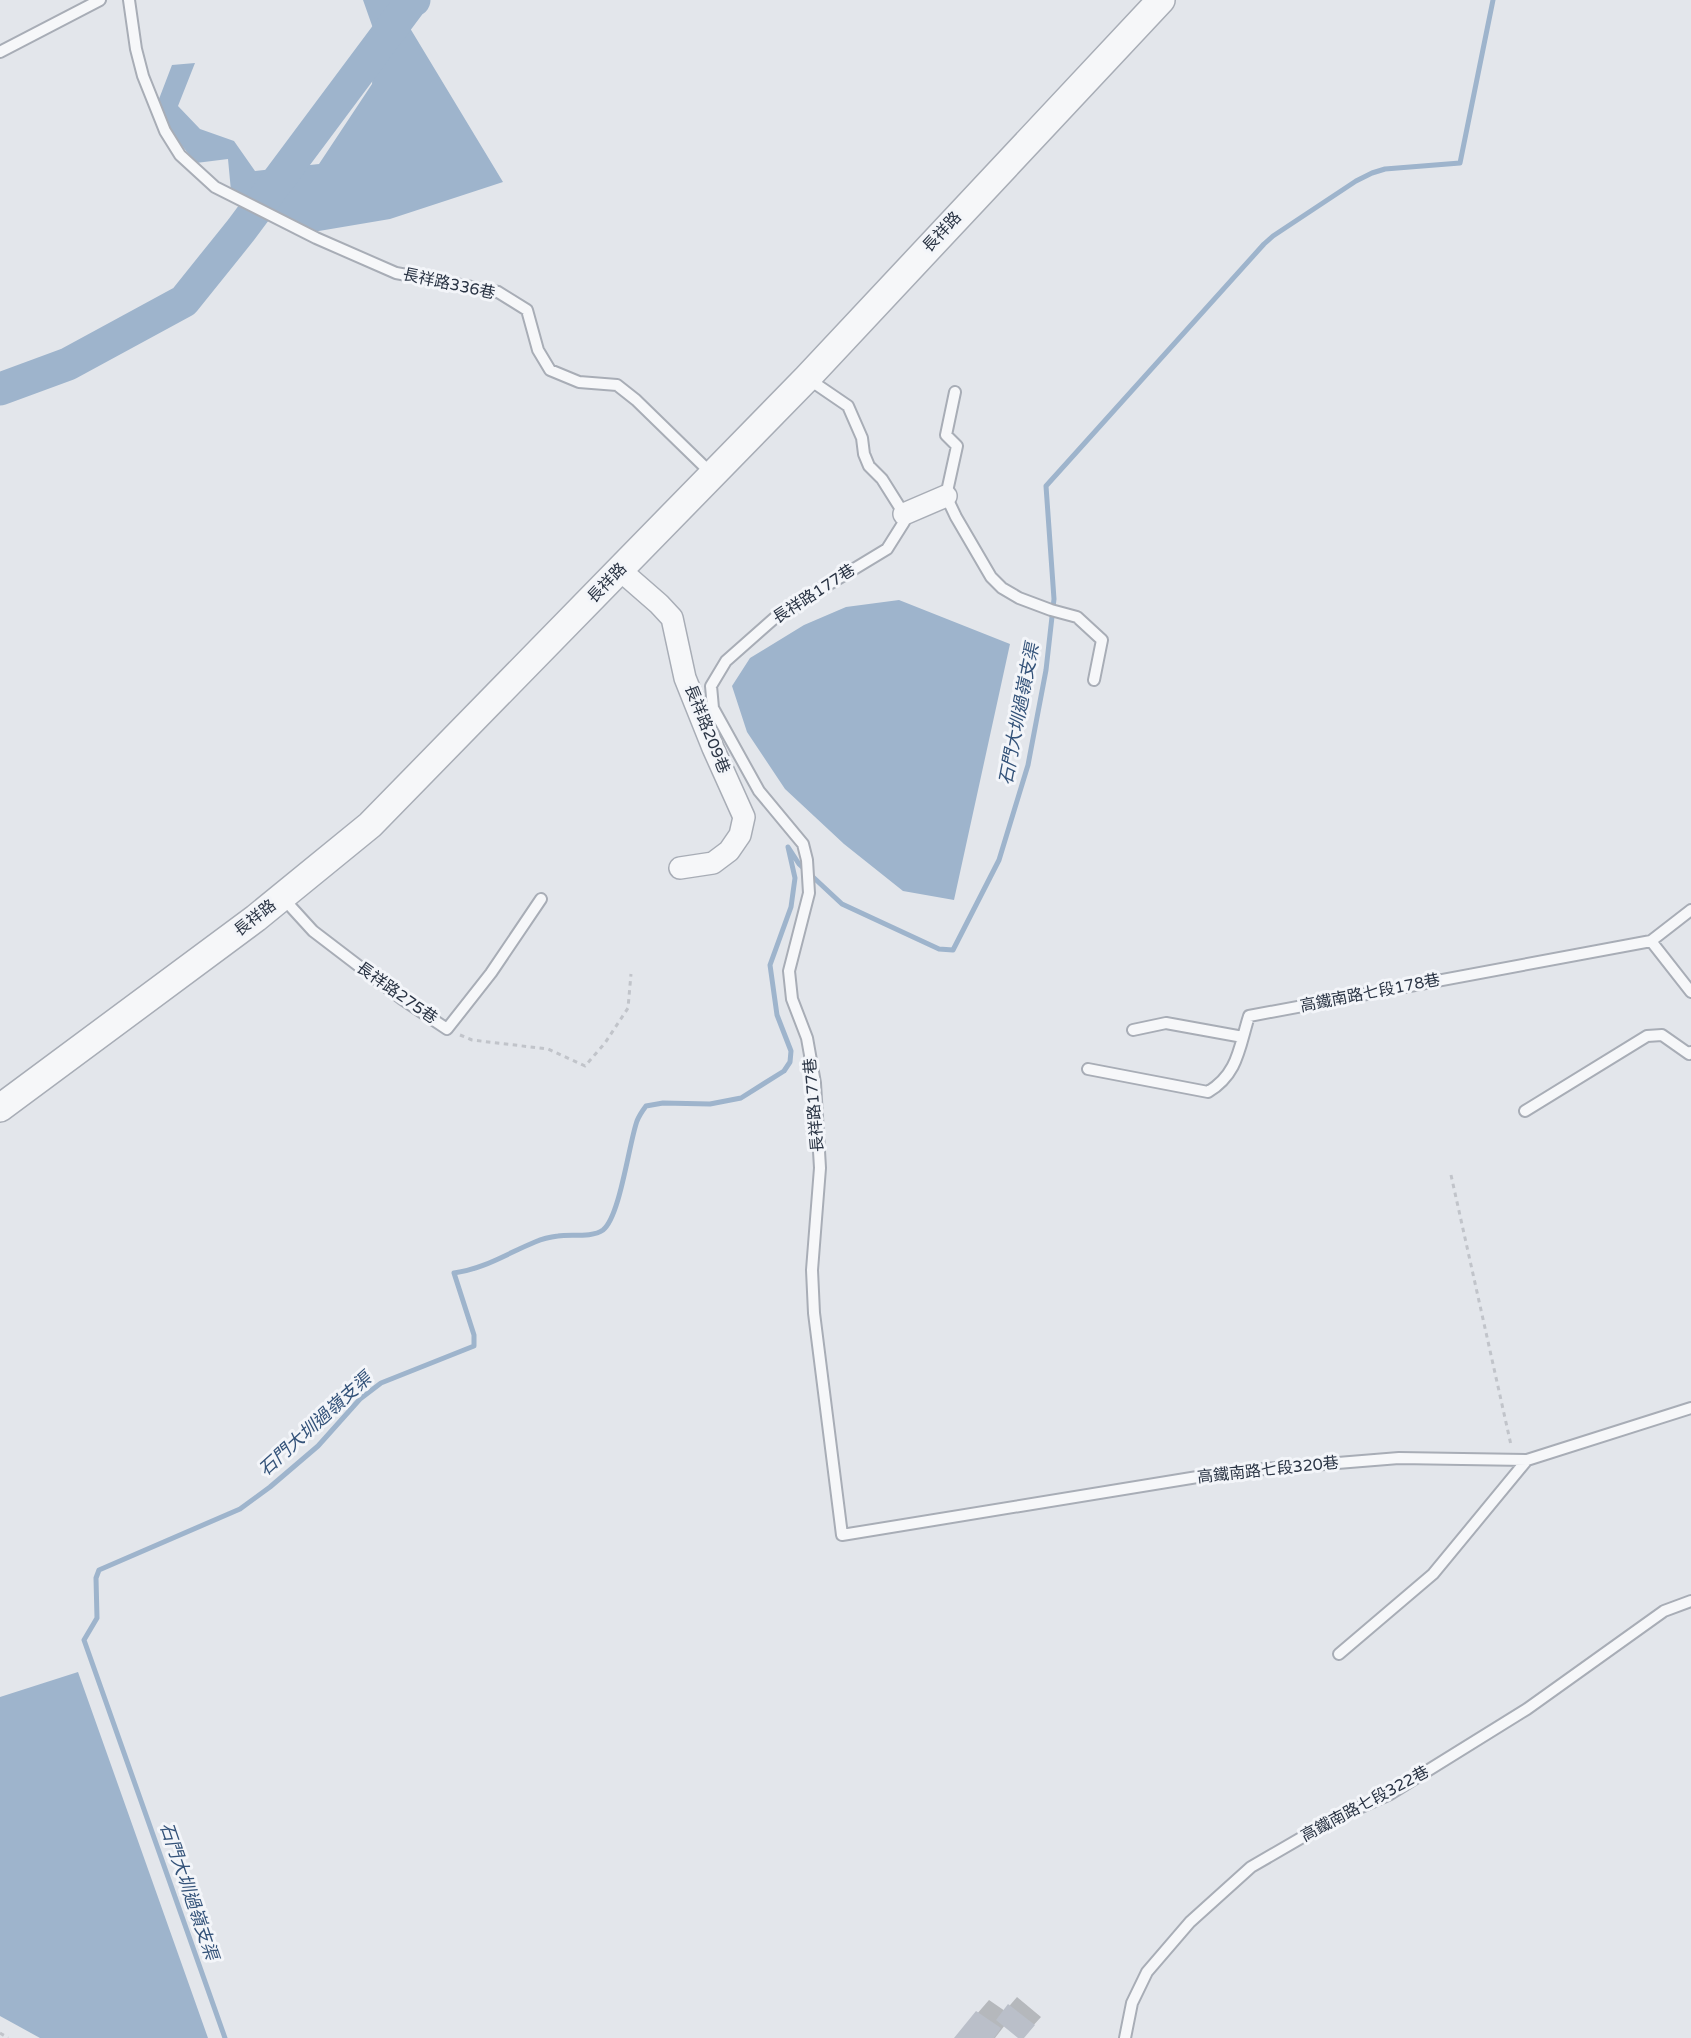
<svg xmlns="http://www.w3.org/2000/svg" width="1691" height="2038" font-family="'Varela Round','Noto Sans TC',sans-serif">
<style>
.water{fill:#9eb4cc}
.shadow{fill:#0003}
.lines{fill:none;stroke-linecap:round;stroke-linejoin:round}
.stream{stroke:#9eb4cc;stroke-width:5}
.river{stroke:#9eb4cc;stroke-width:33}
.building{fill:#babfc9}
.service-casing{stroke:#a8adb6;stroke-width:14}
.minor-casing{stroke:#a8adb6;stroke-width:24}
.tertiary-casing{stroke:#a8adb6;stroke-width:30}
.path{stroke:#c1c4ca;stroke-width:3;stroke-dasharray:4.5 4.5;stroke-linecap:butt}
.service{stroke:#f6f7f9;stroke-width:10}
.minor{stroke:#f6f7f9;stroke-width:21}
.tertiary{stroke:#f6f7f9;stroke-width:27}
.labels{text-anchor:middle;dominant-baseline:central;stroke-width:6;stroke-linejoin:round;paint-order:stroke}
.street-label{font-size:16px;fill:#2a3444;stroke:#f3f5f9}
.water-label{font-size:18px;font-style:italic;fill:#335279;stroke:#f3f5f9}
</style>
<rect width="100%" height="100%" fill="#e3e6eb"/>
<path class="water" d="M363,0H393L503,182L390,219L313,232L231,191L228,159L196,163L154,112L172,65L195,63L178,106L200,129L234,141L255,171L319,164L372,84L375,34Z
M899,600L1010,644L954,900L903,891L844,844L785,789L747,732L732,686L750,658L804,625L846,607Z
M78,1672L208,2038H40L0,2016V1697Z"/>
<path class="shadow" d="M1017,1997L1041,2017L1022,2038L1005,2025L995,2038H956L989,2000L1005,2011Z"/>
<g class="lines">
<path class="stream" d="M225,2038L84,1640L97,1618L96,1578L99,1570L240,1509L270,1487L318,1446L360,1399L381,1383L474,1346V1335L454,1273C484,1269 508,1253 535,1242C542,1239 550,1237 558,1236C570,1234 592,1238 603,1230C620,1217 629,1143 637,1121C639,1116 643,1110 646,1106L663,1103L710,1104L741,1098L784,1071L790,1062L791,1051L777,1015L770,965L791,907L795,878L788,847L799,864L842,904L939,949L953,950L999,860L1028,765L1046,670L1054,599L1046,486L1264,244L1273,236L1356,181L1372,173L1385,169L1460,163L1493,0"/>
<path class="river" d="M0,389L68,364L184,301L241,230L411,2L414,0"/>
</g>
<path class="building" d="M1008,2004L1035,2025L1024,2038H1018L996,2020Z
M976,2011L1001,2028L994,2038H954Z"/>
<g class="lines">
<g class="service-casing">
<path id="service" d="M129,0L136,49L143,76L165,131L180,155L215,187L316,238L396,273L498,292L527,310L538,350L550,370L579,382L617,385L636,400L713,475
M0,52L100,0
M807,378L848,406L862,438L864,454L869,466L882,479L904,514V522L887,549L778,615L726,661L711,686L713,708L759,791L803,844L807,860L809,893L789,971L792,999L807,1038L815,1083L820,1168L812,1270L814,1313L842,1535L1228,1472L1399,1458L1527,1460L1691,1408
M955,392L946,435L957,446L946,496L956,517L991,577L1002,588L1019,598L1051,610L1077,617L1102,640L1094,680
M282,897L313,931L402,999L447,1029L491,973L541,899
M1651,941L1691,992
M1133,1030L1166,1023L1243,1037
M1088,1069L1208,1092C1238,1074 1239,1048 1249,1016L1651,941L1691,910
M1525,1111L1647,1036L1662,1035L1689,1054L1691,1052
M1339,1654L1433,1574L1527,1460
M1125,2038L1132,2003L1147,1972L1190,1922L1251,1867L1332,1820L1390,1794L1527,1709L1664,1611L1691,1601"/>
</g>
<g class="minor-casing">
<path id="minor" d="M904,514L946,496
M620,570L659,604L672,618L685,678L713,748L744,817L740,835L729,851L713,863L680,868"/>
</g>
<g class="tertiary-casing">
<path id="tertiary" d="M0,1108L256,918L370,825L807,378L1161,0"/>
</g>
<path class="path" d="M460,1035L472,1040L548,1049L585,1066L605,1043L628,1008L631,974
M1451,1175L1511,1445
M0,2033L8,2038"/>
<use href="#service" class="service"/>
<use href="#minor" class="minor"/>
<use href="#tertiary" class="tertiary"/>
</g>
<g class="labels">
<g class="street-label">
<text transform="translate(942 232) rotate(-47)">長祥路</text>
<text transform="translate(449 284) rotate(12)">長祥路336巷</text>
<text transform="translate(607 583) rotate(-46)">長祥路</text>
<text transform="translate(814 594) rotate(-33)">長祥路177巷</text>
<text transform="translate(707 729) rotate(68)">長祥路209巷</text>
<text transform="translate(255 918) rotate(-38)">長祥路</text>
<text transform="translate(397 993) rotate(35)">長祥路275巷</text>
<text transform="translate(1370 993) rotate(-11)">高鐵南路七段178巷</text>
<text transform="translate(814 1105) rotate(-95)">長祥路177巷</text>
<text transform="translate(1268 1470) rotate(-6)">高鐵南路七段320巷</text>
<text transform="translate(1365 1804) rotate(-28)">高鐵南路七段322巷</text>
</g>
<g class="water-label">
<text transform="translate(1019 714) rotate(-79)">石門大圳過嶺支渠</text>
<text transform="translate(315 1424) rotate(-42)">石門大圳過嶺支渠</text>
<text transform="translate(189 1891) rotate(71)">石門大圳過嶺支渠</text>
</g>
</g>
</svg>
